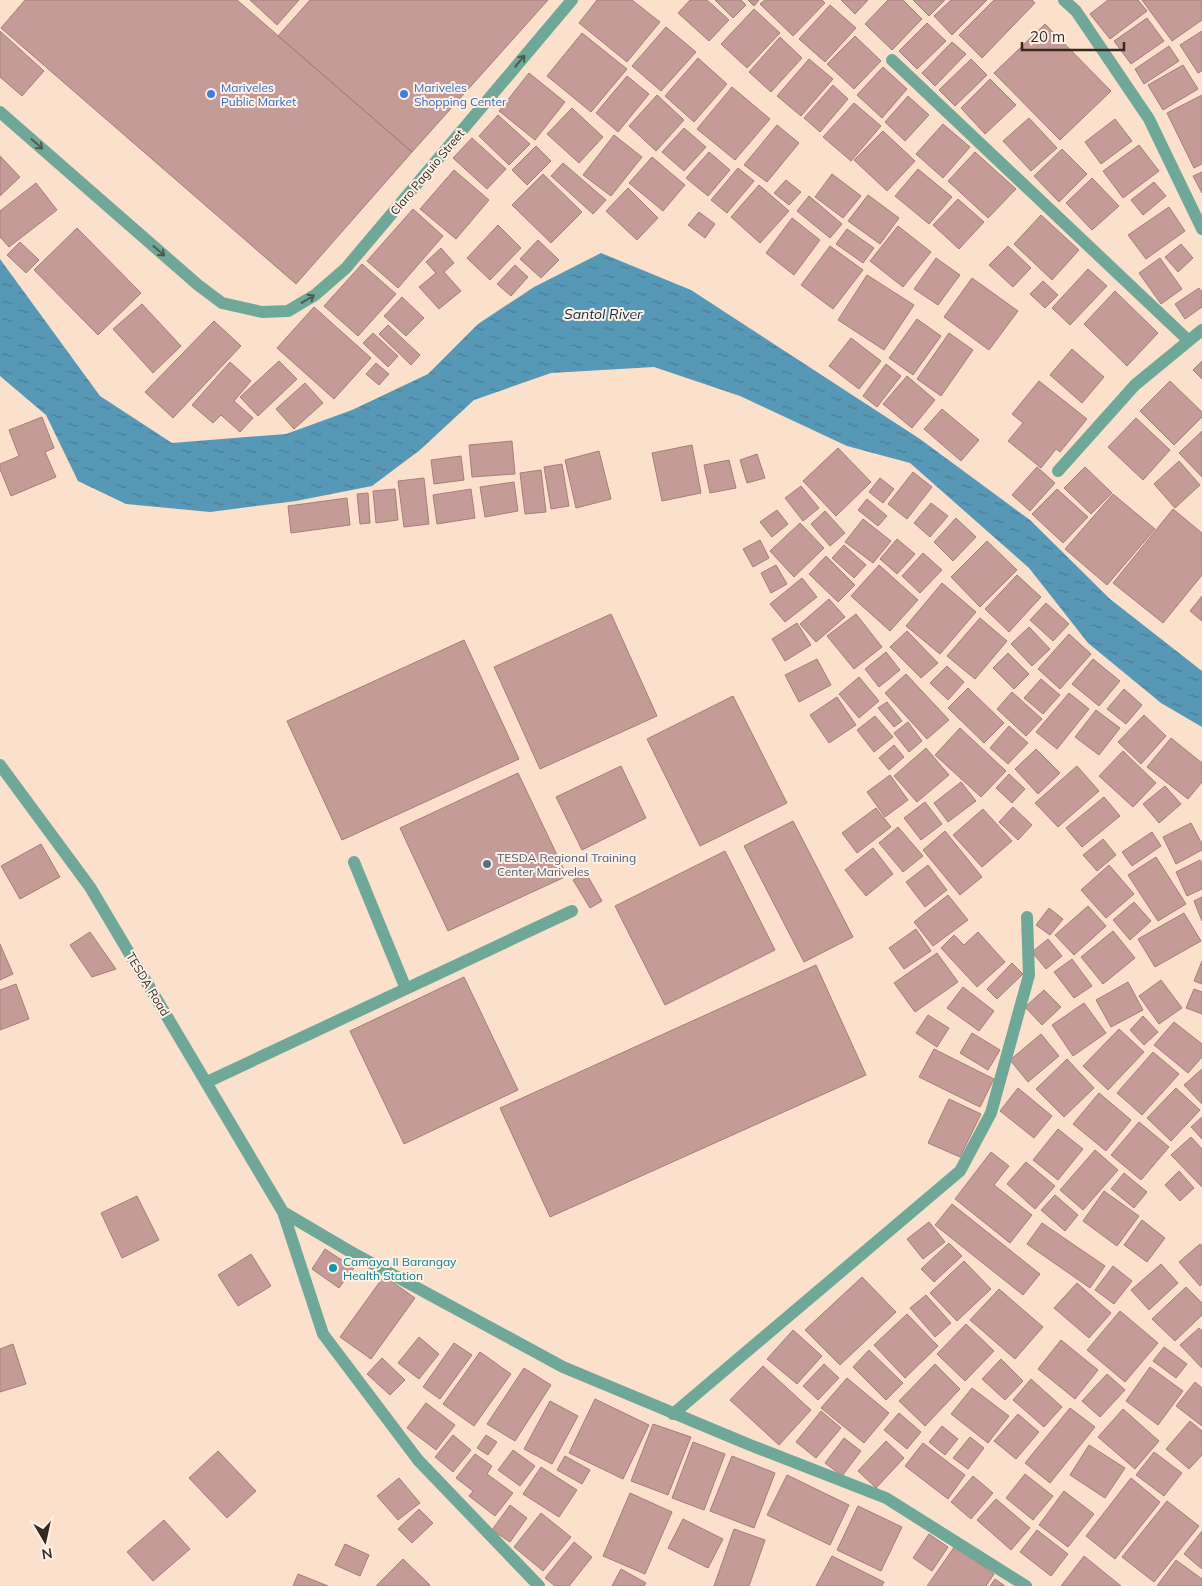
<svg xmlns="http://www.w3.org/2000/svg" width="1202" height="1586" font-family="Mulish,sans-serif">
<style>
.water{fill:url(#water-ripples)}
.building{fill:#c49b96;stroke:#a57e7a}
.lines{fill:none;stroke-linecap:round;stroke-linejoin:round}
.minor{stroke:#6fa899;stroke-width:12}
.oneway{stroke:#4d5c50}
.shop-dot{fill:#3f7fe0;stroke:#fef1e7;stroke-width:2}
.service-dot{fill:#5c6f8a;stroke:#fef1e7;stroke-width:2}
.culture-dot{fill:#0f9aa8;stroke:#fef1e7;stroke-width:2}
.labels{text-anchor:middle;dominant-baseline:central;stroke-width:4;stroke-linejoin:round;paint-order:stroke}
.shop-label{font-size:12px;fill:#366cbe;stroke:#fef1e7;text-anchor:start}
.street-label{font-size:12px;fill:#362a20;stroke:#fef1e7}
.service-label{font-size:12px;fill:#4e5e75;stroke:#fef1e7;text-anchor:start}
.culture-label{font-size:12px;fill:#0d838f;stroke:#fef1e7;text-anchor:start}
.water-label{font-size:14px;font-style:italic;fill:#0e2d3b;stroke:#fef1e7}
</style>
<defs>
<pattern id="water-ripples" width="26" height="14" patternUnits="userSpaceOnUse" patternTransform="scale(1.25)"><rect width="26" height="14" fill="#5798b7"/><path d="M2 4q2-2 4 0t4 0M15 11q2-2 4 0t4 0" fill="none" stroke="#497c94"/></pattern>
</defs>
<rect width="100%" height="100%" fill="#fbe1cc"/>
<path class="water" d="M601,253L691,290L920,439L1030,520L1110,599L1202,671V727L1161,703L1088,643L1029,568L910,463L847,446L740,396L654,367L551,373L474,400L420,450L372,486L296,501L210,512L126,504L78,481L46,415L0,376V259L100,396L172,443L286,434L352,410L428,374L478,324L534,287Z"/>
<path class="building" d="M25,0H237L412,152L296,284L1,28Z
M250,0H299L277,25Z
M310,0H548L412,152L278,36Z
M597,0H632L660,22L627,62L579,23Z
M690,0H707L729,20L709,41L678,13Z
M715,0H741L746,5L733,18Z
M748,0H759L754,6Z
M765,0H822L825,3L793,36L760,4Z
M841,0H868L855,14Z
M888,0H903L922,19L892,50L865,24Z
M913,0H945L929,16Z
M951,0H987L952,35L934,16Z
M994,0H1032L1035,3L982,58L959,35Z
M1108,0H1138L1147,11L1110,39L1090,14Z
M1142,0H1202V20L1172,41Z
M830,5L856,28L825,62L799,39Z
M754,9L780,33L747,68L721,44Z
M1147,18L1164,41L1131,64L1114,41Z
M927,23L946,41L917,69L899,51Z
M1045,24L1111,91L1060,140L994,73Z
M666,27L696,52L661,91L632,66Z
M0,31L44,71L22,96L0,77Z
M1202,31V71L1198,73L1180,45Z
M582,33L627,69L591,112L547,76Z
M855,36L881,61L854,89L827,64Z
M780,37L802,58L771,92L749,72Z
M952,42L966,54L935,86L922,73Z
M1169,46L1179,61L1144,84L1135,69Z
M698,58L727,84L694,122L665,96Z
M809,59L833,79L801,116L777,96Z
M971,59L987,75L955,106L939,90Z
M1183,65L1198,89L1163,110L1148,85Z
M883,67L907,89L882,118L857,95Z
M529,73L565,102L535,140L499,111Z
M627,76L649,94L618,132L596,113Z
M990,79L1016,105L985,134L961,108Z
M833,85L848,99L820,132L804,118Z
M732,87L770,119L735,160L697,129Z
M657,95L684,120L656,151L629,126Z
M1202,95V164L1194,168L1167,113Z
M908,96L929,115L905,141L885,122Z
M854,103L881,126L851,161L823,137Z
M572,108L603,137L579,163L547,134Z
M498,115L530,144L509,165L479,136Z
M1029,118L1057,148L1031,171L1003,141Z
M1115,119L1132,141L1101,164L1085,142Z
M943,124L970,147L943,178L916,154Z
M777,125L799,143L767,182L744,165Z
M684,128L706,147L684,171L662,152Z
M883,131L915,161L887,191L854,160Z
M614,135L642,157L611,196L583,175Z
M472,138L506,169L487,189L453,158Z
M1139,145L1159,171L1123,198L1103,171Z
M536,146L551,161L527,185L512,170Z
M1062,149L1087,174L1059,202L1034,176Z
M709,152L730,170L708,196L686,178Z
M975,152L1016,189L988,218L948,181Z
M0,156L20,177L0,196Z
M652,157L685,185L663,211L629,183Z
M563,163L606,200L593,214L551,176Z
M738,168L754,181L727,213L711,200Z
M918,169L952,197L929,224L895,196Z
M454,170L489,200L456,239L420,209Z
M1202,172V193L1193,176Z
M543,174L582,212L551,243L512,205Z
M832,174L861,196L843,218L815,197Z
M1092,178L1119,206L1092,230L1066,203Z
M786,180L801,192L789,205L774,193Z
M1154,182L1166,196L1143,215L1131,200Z
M36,183L57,210L9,247L0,237V211Z
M759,185L789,211L760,243L731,217Z
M628,188L658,218L637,240L606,211Z
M868,195L899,218L880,244L848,221Z
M809,196L842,224L830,238L797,211Z
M958,199L984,222L959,249L933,225Z
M1169,207L1185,231L1146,259L1128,235Z
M413,209L443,236L398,288L367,261Z
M699,212L715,224L705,238L688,225Z
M1041,215L1079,250L1052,280L1014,244Z
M792,218L820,240L794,275L766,253Z
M498,225L521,248L490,280L467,258Z
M898,226L931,252L903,287L870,261Z
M77,228L141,293L98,335L34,270Z
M847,229L874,248L863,263L836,244Z
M538,240L559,260L541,278L520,259Z
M20,242L39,260L26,273L7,255Z
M1181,244L1193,258L1178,272L1165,257Z
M830,246L863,270L833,309L801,285Z
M1008,246L1031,268L1013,287L989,265Z
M441,248L454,263L444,272L461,291L439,309L419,287L436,273L426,262Z
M936,258L960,275L938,305L914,289Z
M1160,258L1182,289L1161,304L1139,273Z
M362,264L396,294L358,336L324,306Z
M515,265L528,277L511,296L497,284Z
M1088,269L1107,286L1070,325L1052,308Z
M867,275L914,305L884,350L838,320Z
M972,278L1018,311L989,350L944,317Z
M1043,281L1058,295L1045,308L1030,294Z
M1199,288L1202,292V307L1185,319L1175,304Z
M1115,291L1158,333L1127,366L1084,324Z
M402,297L424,318L406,336L384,316Z
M142,304L181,346L153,373L113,329Z
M314,307L371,358L334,399L277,348Z
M917,319L941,336L913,375L889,358Z
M214,321L241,346L173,418L145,392Z
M388,325L420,355L411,365L379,334Z
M373,333L398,356L388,367L363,343Z
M949,333L973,350L941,396L917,379Z
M851,338L881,361L859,389L829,366Z
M1072,349L1104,377L1082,403L1050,375Z
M279,361L297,379L258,416L240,397Z
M1202,361V379L1193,370Z
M230,362L251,381L234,401L253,418L240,432L221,415L213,423L192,405Z
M376,363L389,374L379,385L366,374Z
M886,364L901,376L877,407L863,396Z
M907,376L935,400L912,428L883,404Z
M1039,381L1087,419L1060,452L1056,449L1041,468L1008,441L1023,423L1012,414Z
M1170,381L1202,412V417L1174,445L1140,411Z
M305,383L323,403L294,429L276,409Z
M942,409L979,440L961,461L924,429Z
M42,417L54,448L45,452L56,477L11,496L0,469V464L19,456L9,430Z
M1136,418L1170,450L1143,480L1108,447Z
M1202,431V477L1179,453Z
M512,441L515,474L472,477L469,445Z
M692,445L701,493L662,501L652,453Z
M838,448L871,482L836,516L803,481Z
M599,451L611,499L576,508L565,460Z
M757,454L765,478L747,483L740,460Z
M461,456L464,480L434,484L431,460Z
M729,460L736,488L710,493L704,465Z
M1179,461L1200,485L1175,508L1154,484Z
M562,464L569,506L551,509L544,467Z
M1037,467L1055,483L1030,511L1012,495Z
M1085,467L1112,493L1091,514L1064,488Z
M541,470L546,512L525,514L520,473Z
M913,472L932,487L907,519L888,504Z
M424,478L429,524L404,527L398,481Z
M880,478L894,489L883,503L869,492Z
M514,482L518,511L485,517L480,487Z
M801,486L819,508L803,521L785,498Z
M395,489L398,520L376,523L373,491Z
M471,489L475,518L437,524L433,495Z
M1057,489L1088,517L1063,543L1032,514Z
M368,493L370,523L360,524L357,494Z
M1113,494L1155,529L1107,585L1065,549Z
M347,498L350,525L291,533L288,506Z
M867,499L887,516L878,526L858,510Z
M931,503L948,516L930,537L914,523Z
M1173,509L1202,533V575L1163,623L1113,583Z
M777,510L788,524L772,537L760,522Z
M825,511L845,533L830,546L811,524Z
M956,518L976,537L953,561L934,542Z
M863,519L891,541L873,563L845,542Z
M800,523L824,548L794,577L770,551Z
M897,539L915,554L897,574L880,559Z
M760,540L769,558L753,567L743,549Z
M987,541L1017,570L980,607L951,577Z
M844,545L866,565L854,578L832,558Z
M923,553L942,570L920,593L902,576Z
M826,556L855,585L838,602L809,574Z
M776,565L787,584L771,593L761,573Z
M879,565L918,600L890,631L851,596Z
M1017,575L1041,597L1009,632L985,609Z
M802,578L817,597L785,622L770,604Z
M942,583L976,612L940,654L906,626Z
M1202,596V621L1190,611Z
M829,599L845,617L816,642L800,624Z
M1046,603L1069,624L1053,641L1030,620Z
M611,614L657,716L540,769L494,667Z
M856,614L882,647L854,669L827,636Z
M980,618L1007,641L975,679L947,656Z
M797,623L811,645L785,661L772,639Z
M1029,627L1050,649L1032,666L1011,644Z
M907,631L938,663L921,678L890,647Z
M1069,634L1091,654L1060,689L1038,669Z
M464,640L519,759L342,840L287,721Z
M886,652L900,670L879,687L865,669Z
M1008,653L1029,674L1014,689L993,668Z
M817,659L831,685L799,702L785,675Z
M1093,659L1120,681L1099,706L1072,684Z
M947,666L964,682L948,700L930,683Z
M906,674L949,720L927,739L885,693Z
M859,677L879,701L859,718L839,694Z
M1041,679L1060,695L1043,714L1024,698Z
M968,688L1004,723L984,743L948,708Z
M1124,689L1142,705L1126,724L1107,709Z
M1012,692L1042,719L1026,736L997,709Z
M1069,693L1089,709L1057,749L1036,732Z
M733,696L787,803L700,846L647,739Z
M837,697L856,725L829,743L810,715Z
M887,702L902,721L894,727L878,708Z
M1096,710L1120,728L1099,755L1075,737Z
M1144,715L1166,736L1141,764L1118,742Z
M875,716L893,737L874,752L857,730Z
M908,722L922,741L909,752L894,733Z
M1009,726L1028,743L1008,764L990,748Z
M960,728L1006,771L981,797L935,755Z
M1171,738L1202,763V782L1188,799L1147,767Z
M894,745L904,757L889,770L879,758Z
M926,748L949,775L917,802L894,776Z
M1036,749L1060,773L1038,794L1015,769Z
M1123,751L1156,783L1133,807L1099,776Z
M621,766L646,818L582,850L556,797Z
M1077,766L1099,791L1058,827L1035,803Z
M518,773L567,876L448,931L400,828Z
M1009,774L1025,789L1012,803L996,788Z
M890,775L908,800L885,817L867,792Z
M961,782L976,801L948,822L934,803Z
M1165,786L1181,804L1159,823L1143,804Z
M1104,797L1120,816L1082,847L1066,828Z
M925,802L942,824L921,840L904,818Z
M1013,807L1032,825L1018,840L999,822Z
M876,808L891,827L857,853L842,833Z
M983,809L1012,841L982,867L953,835Z
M793,821L853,937L804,962L744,846Z
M1191,823L1202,844V850L1176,864L1163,837Z
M898,827L923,856L903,872L879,843Z
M945,831L982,877L960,895L923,850Z
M1152,832L1161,846L1132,866L1122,852Z
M1103,839L1116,855L1097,871L1083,855Z
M41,844L60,877L20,899L1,866Z
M873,848L893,874L866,896L845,870Z
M725,851L775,950L665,1005L615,906Z
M1156,857L1186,904L1158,921L1128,875Z
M1200,860L1202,864V889L1187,896L1176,872Z
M928,865L947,890L925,907L906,882Z
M1109,865L1134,894L1106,918L1081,890Z
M586,873L602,901L590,908L573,880Z
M948,895L968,920L933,946L914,922Z
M1202,897V921L1194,901Z
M1134,902L1151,921L1130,940L1113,920Z
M1088,906L1106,926L1074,955L1055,935Z
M1049,908L1063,919L1050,935L1036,925Z
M1184,913L1201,941L1155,967L1138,939Z
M916,929L931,951L904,969L889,948Z
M1113,931L1135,958L1103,984L1081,957Z
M90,932L116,969L92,977L70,945Z
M978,932L1005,962L977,987L941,948L954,935L964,945Z
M1048,939L1062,956L1046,969L1032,952Z
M0,944L13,974L0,980Z
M937,953L958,982L915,1012L894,983Z
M1072,959L1092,986L1074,998L1054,972Z
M1202,961V984L1194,981Z
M1012,963L1023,974L997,999L987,989Z
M816,965L866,1075L550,1217L500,1108Z
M464,977L518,1090L404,1144L350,1031Z
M1161,980L1182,1008L1159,1024L1139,996Z
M1128,982L1143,1010L1111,1027L1096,1000Z
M16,984L29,1019L0,1030V990Z
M963,987L994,1011L979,1031L947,1008Z
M1194,989L1202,992V1014L1186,1008Z
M1044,990L1061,1007L1042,1025L1025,1007Z
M1084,1003L1106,1033L1073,1056L1052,1025Z
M928,1015L949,1028L937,1047L916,1033Z
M1143,1016L1158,1032L1144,1045L1130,1030Z
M1174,1022L1202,1044V1057L1188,1073L1154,1045Z
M1119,1029L1144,1052L1108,1090L1083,1066Z
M972,1033L1000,1050L988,1070L960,1053Z
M1041,1034L1059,1056L1028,1082L1010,1060Z
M934,1049L994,1079L980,1107L919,1077Z
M1153,1052L1179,1074L1142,1115L1117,1093Z
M1067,1059L1094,1088L1064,1117L1036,1089Z
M1202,1069V1104L1184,1085Z
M1018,1088L1052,1116L1034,1138L1000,1111Z
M1176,1088L1200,1110L1171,1141L1147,1118Z
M1099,1093L1131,1120L1106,1151L1073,1124Z
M949,1099L981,1114L960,1157L928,1143Z
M1202,1117V1139L1191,1127Z
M1139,1122L1169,1147L1141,1180L1111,1155Z
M1058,1129L1083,1149L1058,1180L1033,1160Z
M1191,1137L1202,1149V1187L1171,1155Z
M1095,1150L1118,1170L1083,1210L1060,1190Z
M991,1152L1009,1166L994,1185L1032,1215L1010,1243L955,1199Z
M1026,1162L1055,1186L1035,1209L1007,1184Z
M1179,1171L1194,1188L1180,1201L1165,1185Z
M1124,1173L1147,1192L1134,1208L1111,1189Z
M1104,1191L1139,1216L1117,1246L1083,1221Z
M1055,1195L1078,1215L1065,1231L1041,1210Z
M137,1196L159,1240L122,1258L101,1213Z
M952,1204L1040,1274L1023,1295L935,1225Z
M1142,1220L1165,1238L1147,1262L1124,1245Z
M929,1222L945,1242L923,1259L907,1239Z
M1042,1223L1105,1266L1090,1288L1027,1244Z
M949,1243L962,1256L934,1282L921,1269Z
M1200,1244L1202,1246V1284L1200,1286L1179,1262Z
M325,1249L354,1268L339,1288L312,1269Z
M251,1254L271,1286L238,1306L218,1275Z
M964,1261L991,1289L957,1321L930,1293Z
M1161,1264L1178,1283L1149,1310L1131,1290Z
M1113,1266L1132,1281L1114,1304L1095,1290Z
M384,1276L415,1298L371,1359L340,1337Z
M862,1277L896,1312L840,1365L805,1330Z
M1077,1283L1111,1313L1089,1338L1054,1308Z
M1186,1287L1202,1303V1315L1175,1341L1152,1319Z
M999,1289L1043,1327L1015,1359L970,1320Z
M926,1295L951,1323L935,1337L910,1308Z
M1120,1311L1158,1343L1125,1382L1087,1350Z
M907,1314L938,1346L905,1378L874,1345Z
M966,1324L994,1351L965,1381L937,1354Z
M1199,1328L1202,1331V1368L1180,1345Z
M793,1330L822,1356L797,1384L767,1359Z
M419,1337L439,1354L419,1379L398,1363Z
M1061,1340L1098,1370L1075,1399L1038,1369Z
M454,1343L472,1355L440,1399L423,1387Z
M13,1344L26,1384L0,1392V1349Z
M1164,1347L1187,1364L1176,1378L1153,1361Z
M869,1350L903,1383L886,1400L853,1367Z
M480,1352L511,1374L474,1426L443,1404Z
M382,1358L405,1380L390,1395L367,1374Z
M1001,1359L1023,1381L1005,1400L982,1379Z
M824,1364L839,1378L818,1400L803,1386Z
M935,1364L960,1389L925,1426L899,1401Z
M763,1366L811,1410L779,1445L730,1400Z
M1150,1367L1183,1391L1158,1425L1126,1401Z
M524,1368L551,1385L515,1441L487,1424Z
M1107,1374L1125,1390L1100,1417L1082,1401Z
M847,1378L889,1413L864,1443L821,1408Z
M1031,1379L1062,1407L1044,1427L1013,1400Z
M1195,1382L1202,1388V1426L1176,1406Z
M972,1388L1009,1416L988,1443L951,1414Z
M595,1399L649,1425L623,1479L569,1453Z
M550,1401L578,1416L552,1464L524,1449Z
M426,1403L455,1425L436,1450L407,1428Z
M1070,1408L1095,1427L1050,1483L1025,1463Z
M1123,1409L1159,1441L1135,1469L1098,1437Z
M821,1411L841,1428L816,1458L796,1442Z
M899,1413L921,1432L907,1449L884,1430Z
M1018,1414L1039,1432L1016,1459L994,1441Z
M1190,1421L1202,1431V1455L1189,1469L1166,1449Z
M653,1424L691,1437L668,1495L631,1481Z
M942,1426L958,1439L945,1455L929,1442Z
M453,1435L471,1450L453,1472L435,1457Z
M486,1435L497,1442L488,1455L477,1448Z
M970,1437L984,1448L968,1469L953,1458Z
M844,1438L861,1451L842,1476L825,1463Z
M886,1441L904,1458L876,1488L858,1471Z
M693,1442L725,1454L704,1510L672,1498Z
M923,1443L965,1475L948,1499L905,1466Z
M1089,1445L1125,1468L1105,1498L1070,1475Z
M513,1450L535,1466L520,1486L498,1470Z
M218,1451L256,1491L227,1518L189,1478Z
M1154,1452L1182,1473L1164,1496L1136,1475Z
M475,1454L492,1466L487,1474L513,1493L495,1516L469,1496L473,1491L456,1478Z
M565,1456L590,1470L582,1484L557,1470Z
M732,1456L775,1473L754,1528L710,1511Z
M541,1467L577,1490L559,1517L523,1494Z
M1025,1474L1053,1496L1033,1520L1006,1498Z
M787,1475L849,1505L830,1545L767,1515Z
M973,1476L993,1493L971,1519L951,1502Z
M399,1478L420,1503L398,1520L377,1496Z
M1131,1478L1160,1502L1115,1559L1086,1536Z
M1064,1491L1094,1514L1068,1547L1039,1525Z
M630,1493L672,1512L645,1574L603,1556Z
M996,1499L1030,1528L1011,1550L977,1520Z
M1167,1501L1199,1526L1154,1582L1122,1557Z
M510,1505L527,1518L510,1542L492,1530Z
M858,1506L902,1527L881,1571L837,1550Z
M419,1509L433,1523L412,1543L398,1529Z
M541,1513L571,1537L543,1571L514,1547Z
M683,1519L723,1539L708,1568L668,1548Z
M164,1520L190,1549L153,1581L127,1552Z
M734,1529L765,1540L749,1586H714Z
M1037,1530L1068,1554L1051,1576L1020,1552Z
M1202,1531V1569L1184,1554Z
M929,1534L948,1547L932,1571L913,1558Z
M574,1542L592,1557L569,1586H555L545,1578Z
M345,1544L369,1555L360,1576L335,1565Z
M955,1546L994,1574L986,1586H927Z
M832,1556L884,1582L882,1586H816Z
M1084,1556L1121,1586H1061Z
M403,1559L430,1585L428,1586H376Z
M1176,1560L1202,1579V1586H1157Z
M621,1569L646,1583L644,1586H612Z
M298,1574L328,1586H293Z
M995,1579L1005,1586H990Z"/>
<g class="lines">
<path class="minor" d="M1064,0L1076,11L1149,119L1202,229
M892,60L1189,341
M0,112L198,285L222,303L262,312L288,311L315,295L346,268L572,0
M1058,471L1135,385L1202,330
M0,765L90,887L283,1212L323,1334L418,1460L539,1586
M354,862L406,989
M207,1082L572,911
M283,1212L351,1252L563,1367L750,1445L886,1498L1026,1586
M673,1414L960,1171L991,1113L1029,975L1027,917"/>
</g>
<defs><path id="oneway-shaft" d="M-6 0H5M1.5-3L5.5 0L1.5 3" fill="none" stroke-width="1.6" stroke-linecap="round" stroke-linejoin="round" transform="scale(1.25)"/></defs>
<g class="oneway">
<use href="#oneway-shaft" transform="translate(520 61) rotate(-50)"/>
<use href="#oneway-shaft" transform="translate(37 144) rotate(41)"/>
<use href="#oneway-shaft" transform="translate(159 251) rotate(41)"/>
<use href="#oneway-shaft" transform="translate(308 299) rotate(-31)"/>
</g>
<g class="shop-dot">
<circle cx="211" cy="94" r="5"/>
<circle cx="404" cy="94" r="5"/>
</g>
<circle class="service-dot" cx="487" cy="864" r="5"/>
<circle class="culture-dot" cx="333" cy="1268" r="5"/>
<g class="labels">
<g class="shop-label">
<text x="221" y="87">Mariveles<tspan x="221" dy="14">Public Market</tspan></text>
<text x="414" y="87">Mariveles<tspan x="414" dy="14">Shopping Center</tspan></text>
</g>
<g class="street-label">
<text transform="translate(427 172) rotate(-50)">Claro Paguio Street</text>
<text transform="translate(148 984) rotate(59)">TESDA Road</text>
</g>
<g class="service-label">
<text x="497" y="857">TESDA Regional Training<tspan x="497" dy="14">Center Mariveles</tspan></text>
</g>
<g class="culture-label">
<text x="343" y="1261">Camaya II Barangay<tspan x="343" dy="14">Health Station</tspan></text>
</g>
<g class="water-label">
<text x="603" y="314">Santol River</text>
</g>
</g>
<g transform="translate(45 1541) rotate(171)" stroke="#fef1e7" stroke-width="4" paint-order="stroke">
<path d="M0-4L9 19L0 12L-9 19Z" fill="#362a20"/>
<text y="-8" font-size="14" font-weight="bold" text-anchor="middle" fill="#362a20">N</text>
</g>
<path d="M1022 42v8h102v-8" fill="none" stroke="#362a20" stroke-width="2.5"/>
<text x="1030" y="42" font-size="15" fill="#362a20" stroke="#fef1e7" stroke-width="4" paint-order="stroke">20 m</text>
</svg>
